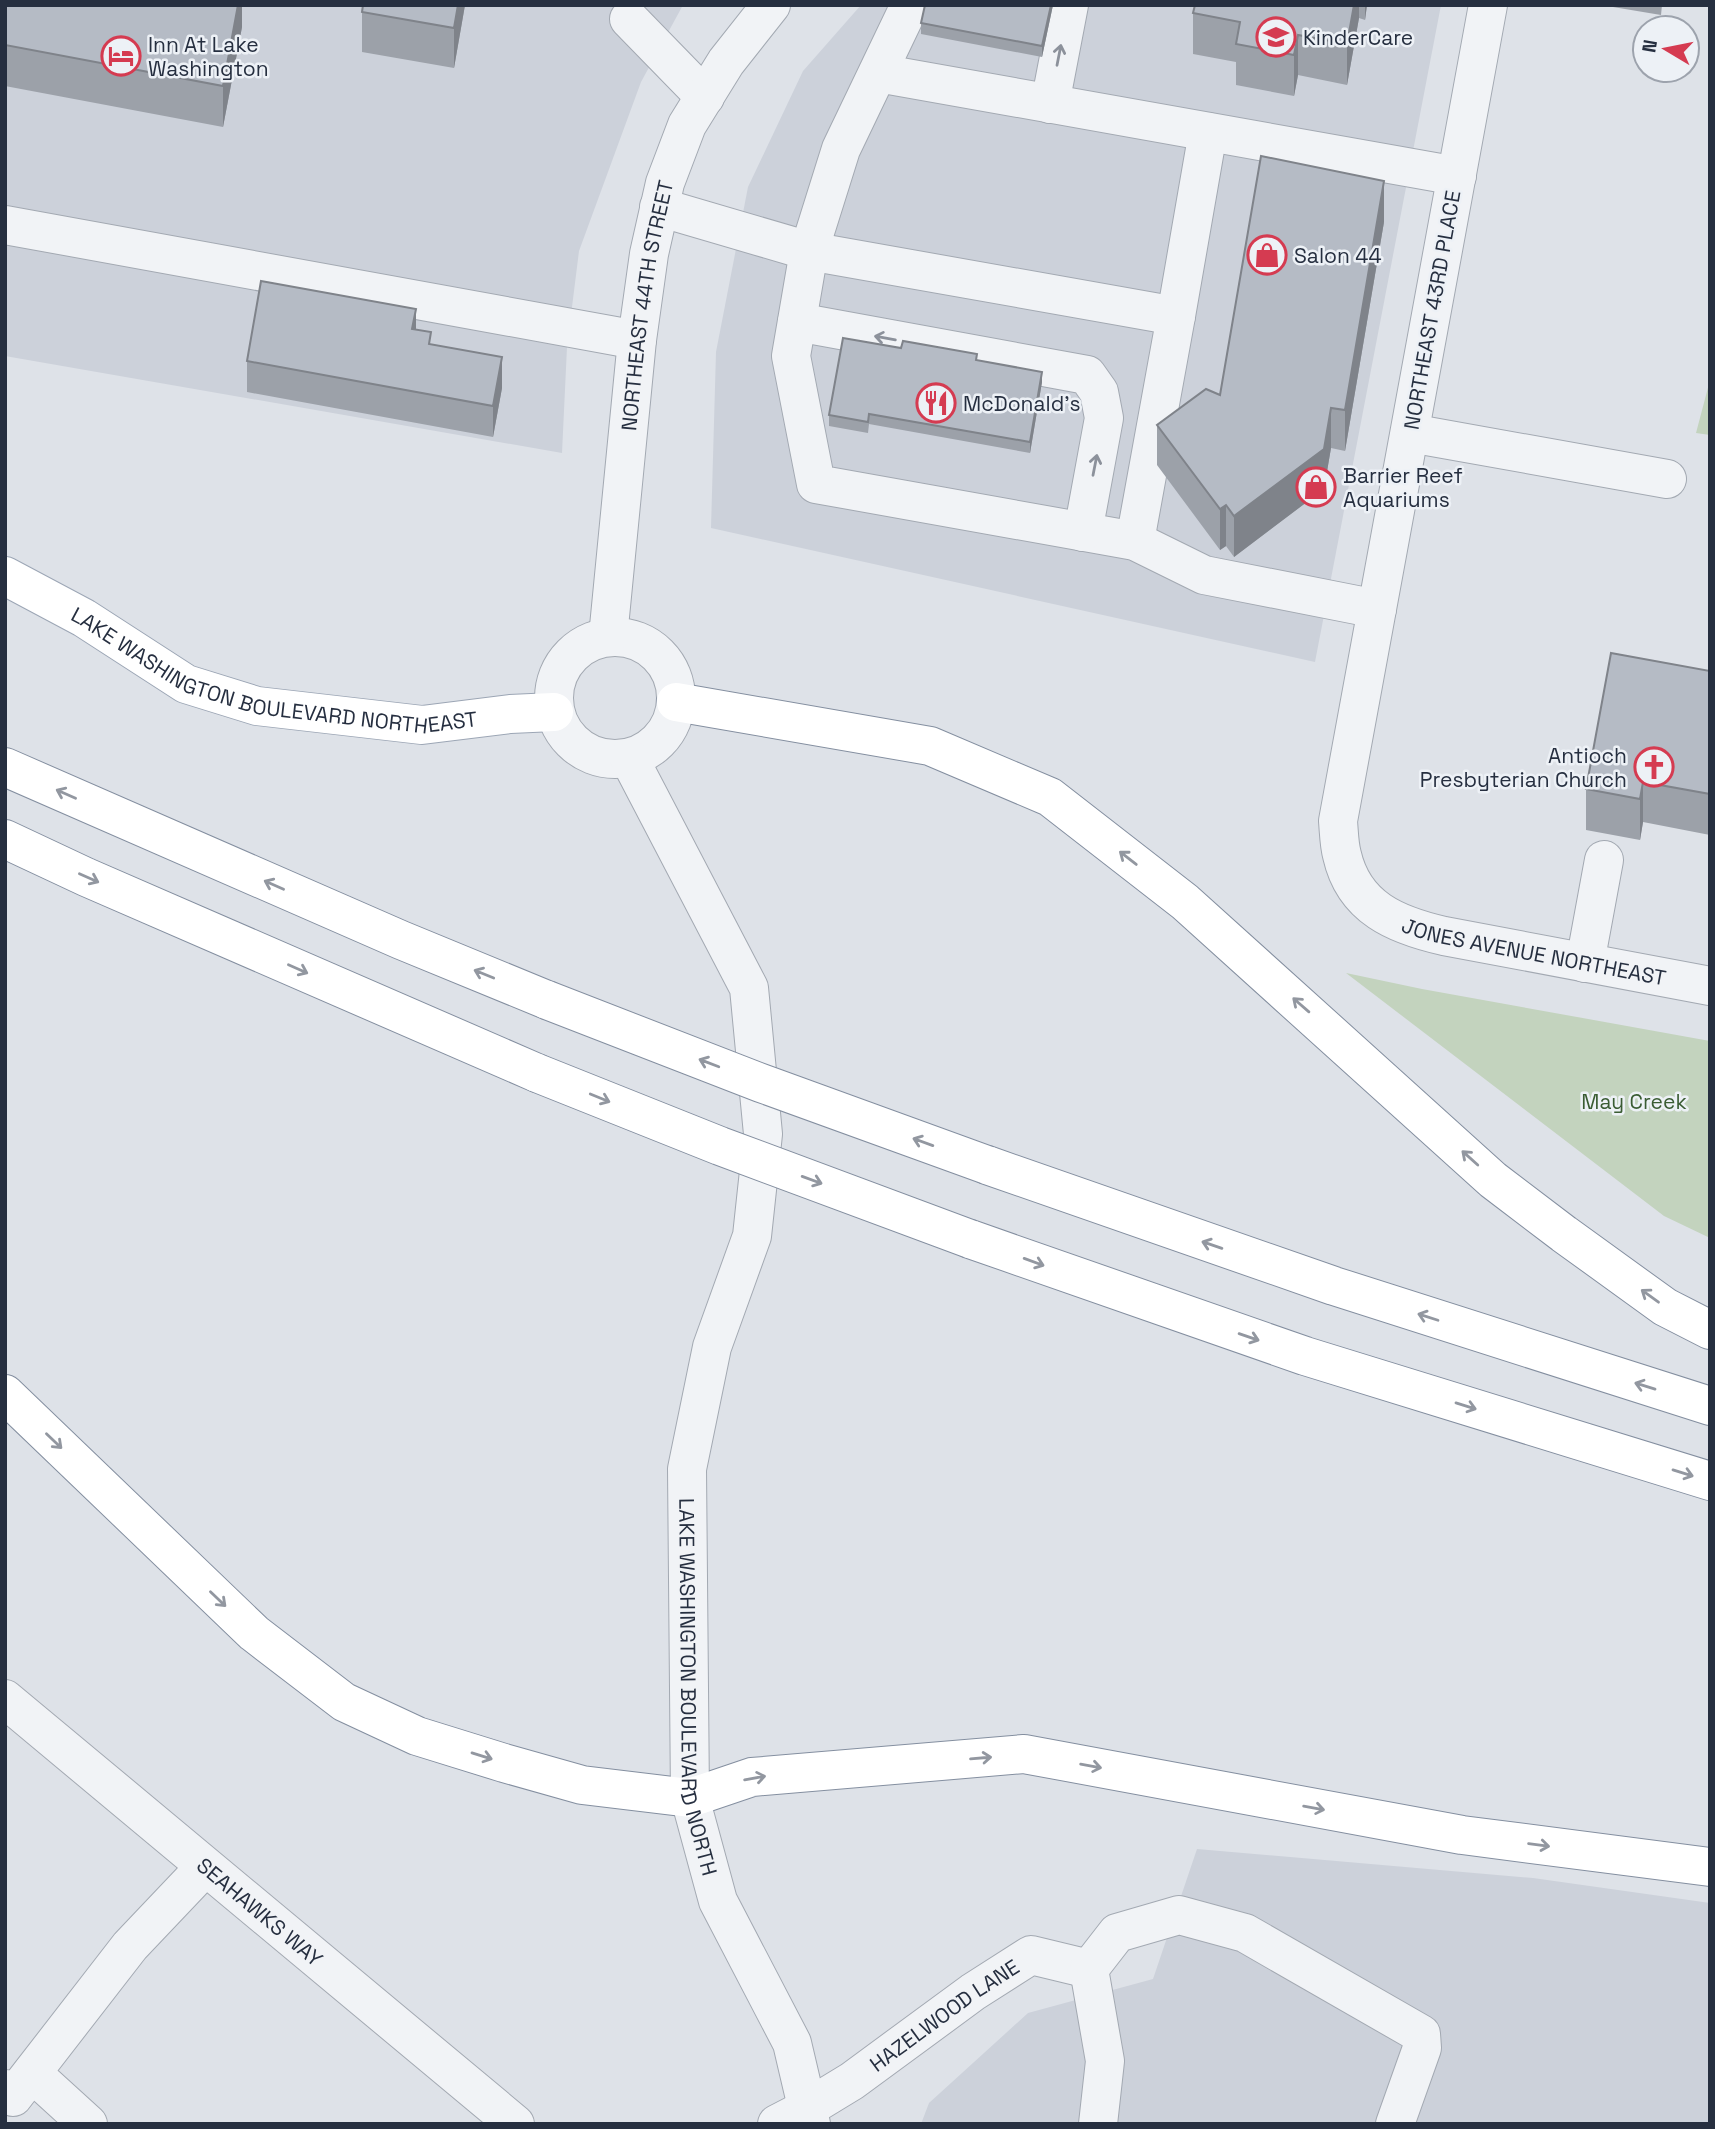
<svg xmlns="http://www.w3.org/2000/svg" width="1715" height="2129" font-family="'Space Grotesk',sans-serif">
<style>
.built{fill:#ccd1da}
.green{fill:#c3d3be}
.lines{fill:none;stroke-linecap:round;stroke-linejoin:round}
.minor-casing{stroke:#a3a9b2;stroke-width:40}
.major-casing{stroke:#9ca6b5;stroke-width:40}
.highway-casing{stroke:#848fa0;stroke-width:40}
.minor{stroke:#f1f3f6;stroke-width:38}
.major{stroke:#fff;stroke-width:38}
.highway{stroke:#fff;stroke-width:38}
.highway-bridge-casing{stroke:#848fa0;stroke-width:40;stroke-linecap:butt}
.highway-bridge{stroke:#fff;stroke-width:38}
.wall{fill:#9ca1a9}
.shaded-wall{fill:#7f838a}
.building{fill:#b5bbc5;stroke:#7f838a;stroke-width:2}
.oneway{stroke:#8c919b}
.oneway2{stroke:#9297a0}
.labels{text-anchor:middle;dominant-baseline:central;stroke-width:5;stroke-linejoin:round;paint-order:stroke}
.poi-label{font-size:21px;fill:#262f40;stroke:#edf1f6;text-anchor:start}
.street-label{font-size:21px;fill:#262f40;stroke:#edf1f6}
.park-label{font-size:21px;fill:#3a5c33;stroke:#edf1f6}
</style>
<rect width="100%" height="100%" fill="#dee2e8"/>
<path class="built" d="M5,5H683L641,82L579,251L567,347L562,453L5,356Z
M861,5H1441L1315,662L711,528L716,352L748,187L803,71Z
M1197,1849L1533,1878L1710,1903V2124H921L929,2103L1028,2013L1153,1979Z"/>
<path class="green" d="M1710,380V435L1696,433Z
M1346,973L1422,989L1710,1041V1238L1664,1216Z"/>
<g class="lines">
<g class="minor-casing">
<g id="minor">
<path d="M910,5L841,149L809,251L791,356L816,484L1135,541L1204,575L1377,609"/>
<path id="s1" d="M1488,5L1338,821C1339,832 1339,844 1342,855C1354,908 1396,925 1444,936L1710,986"/>
<path d="M629,19L705,97"/>
<path d="M878,73L1457,176"/>
<path d="M1050,104L1069,5"/>
<path d="M659,207L809,251L1176,316L1135,541"/>
<path d="M5,225L637,340"/>
<path d="M1176,316L1208,132"/>
<path d="M797,322L1087,375L1099,392L1104,418L1083,532"/>
<path d="M1410,433L1667,479"/>
<circle cx="615" cy="698" r="61"/>
<path id="s2" d="M608,637L637,340L649,254L665,183L687,125L726,62L771,5"/>
<path id="s3" d="M629,758L749,988L763,1134L752,1236L712,1347L687,1469L690,1798L718,1901L792,2043L811,2124"/>
<path d="M1585,963L1604,860"/>
<path id="s4" d="M5,1699L515,2124"/>
<path d="M32,2073L88,2124"/>
<path d="M5,2089L13,2097L130,1946L205,1867"/>
<path id="s5" d="M777,2124L806,2109L852,2081L973,1992L1031,1955L1089,1969"/>
<path d="M1098,2124L1105,2061L1089,1969L1117,1933L1179,1915L1245,1933L1421,2034L1422,2048L1395,2124"/>
</g>
</g>
<g class="major-casing">
<g id="major">
<path id="s6" d="M5,576L84,618L186,684L257,706L422,725L510,714L554,712"/>
</g>
</g>
<g class="highway-casing">
<path id="highway" d="M676,702L930,746L1050,797L1185,902L1493,1180L1564,1234L1665,1307L1710,1330
M5,767L401,940L547,1000
M5,839L86,877L537,1073
M987,1165L1334,1286L1710,1406
M970,1239L1305,1356L1710,1481
M5,1394L254,1633L344,1702L417,1736L504,1763L582,1785L690,1798L752,1777L1024,1754L1462,1835L1710,1867"/>
</g>
<use href="#minor" class="minor"/>
<use href="#major" class="major"/>
<use href="#highway" class="highway"/>
<g class="highway-bridge-casing">
<path id="highway-bridge" d="M547,1000L761,1083L987,1165
M537,1073L720,1146L970,1239"/>
</g>
<use href="#highway-bridge" class="highway-bridge"/>
</g>
<path class="wall" d="M5,5H242V27L223,127L5,86Z
M465,5L454,68L362,52V12Z
M925,5H1053L1042,57L921,34V23Z
M1195,5H1367L1365,20L1359,18L1347,85L1298,75L1294,96L1236,85V62L1193,54V13Z
M1601,5H1662L1661,15Z
M1384,222L1345,451L1331,448L1324,489L1234,557L1226,546L1220,550L1157,465V425L1220,395Z
M431,344L502,388L493,437L247,392V361Z
M901,348L977,360L1042,382L1030,453L869,424L868,433L829,426V415Z
M1710,625V835L1643,822L1640,840L1586,830V789L1708,671V637Z"/>
<path class="shaded-wall" d="M238,5H242V27L223,127V86Z
M458,5H465L454,68V28Z
M1051,5H1053L1042,57V46Z
M1354,5H1359V18L1347,85V44Z
M1365,5H1367L1365,20Z
M1298,35V75L1294,96V55Z
M1384,181V222L1345,451V410Z
M416,309V340L412,329Z
M502,357V388L493,437V406Z
M1042,372V382L1030,453V442Z
M1331,408V448L1324,489L1234,557V516Z
M1226,505V546L1220,550V509Z
M1643,782V822L1640,840V799Z"/>
<path class="building" d="M5,5H238L223,86L5,45Z
M363,5H458L454,28L362,12Z
M925,5H1051L1042,46L921,23Z
M1195,5H1354L1347,44L1298,35L1294,55L1236,44L1240,22L1193,13Z
M1261,156L1384,181L1345,410L1331,408L1324,449L1234,516L1226,505L1220,509L1157,425L1206,389L1220,395Z
M261,281L416,309L412,329L431,332L429,344L502,357L493,406L247,361Z
M843,338L901,348L903,341L977,354L976,360L1042,372L1030,442L869,414L868,422L829,415Z
M1611,653L1710,671V794L1643,782L1640,799L1586,789Z"/>
<defs><path id="oneway-shaft" d="M-6 0H5M1.5-3L5.5 0L1.5 3" fill="none" stroke-width="1.6" stroke-linecap="round" stroke-linejoin="round" transform="scale(1.75)"/></defs>
<g class="oneway">
<use href="#oneway-shaft" transform="translate(1059 55) rotate(-79)"/>
<use href="#oneway-shaft" transform="translate(885 338) rotate(-170)"/>
<use href="#oneway-shaft" transform="translate(1095 465) rotate(-79)"/>
</g>
<g class="oneway2">
<use href="#oneway-shaft" transform="translate(66 794) rotate(-156)"/>
<use href="#oneway-shaft" transform="translate(1128 858) rotate(-142)"/>
<use href="#oneway-shaft" transform="translate(89 878) rotate(24)"/>
<use href="#oneway-shaft" transform="translate(274 885) rotate(-156)"/>
<use href="#oneway-shaft" transform="translate(298 969) rotate(24)"/>
<use href="#oneway-shaft" transform="translate(484 974) rotate(-158)"/>
<use href="#oneway-shaft" transform="translate(1301 1005) rotate(-139)"/>
<use href="#oneway-shaft" transform="translate(709 1063) rotate(-159)"/>
<use href="#oneway-shaft" transform="translate(600 1098) rotate(22)"/>
<use href="#oneway-shaft" transform="translate(923 1142) rotate(-160)"/>
<use href="#oneway-shaft" transform="translate(1470 1158) rotate(-138)"/>
<use href="#oneway-shaft" transform="translate(812 1180) rotate(20)"/>
<use href="#oneway-shaft" transform="translate(1212 1245) rotate(-161)"/>
<use href="#oneway-shaft" transform="translate(1034 1262) rotate(20)"/>
<use href="#oneway-shaft" transform="translate(1650 1296) rotate(-144)"/>
<use href="#oneway-shaft" transform="translate(1428 1317) rotate(-162)"/>
<use href="#oneway-shaft" transform="translate(1249 1337) rotate(19)"/>
<use href="#oneway-shaft" transform="translate(1645 1386) rotate(-163)"/>
<use href="#oneway-shaft" transform="translate(1466 1406) rotate(17)"/>
<use href="#oneway-shaft" transform="translate(54 1441) rotate(44)"/>
<use href="#oneway-shaft" transform="translate(1683 1473) rotate(17)"/>
<use href="#oneway-shaft" transform="translate(218 1599) rotate(44)"/>
<use href="#oneway-shaft" transform="translate(482 1756) rotate(17)"/>
<use href="#oneway-shaft" transform="translate(981 1758) rotate(-5)"/>
<use href="#oneway-shaft" transform="translate(1091 1766) rotate(10)"/>
<use href="#oneway-shaft" transform="translate(755 1778) rotate(-10)"/>
<use href="#oneway-shaft" transform="translate(1314 1808) rotate(10)"/>
<use href="#oneway-shaft" transform="translate(1539 1845) rotate(7)"/>
</g>
<defs>
<g id="school-ring" transform="scale(2.0125)"><circle r="9.5" fill="#edf1f6" stroke="#d53b51" stroke-width="1.5"/><path d="M0-5L7-2L0 1L-7-2ZM-4 1L0 2.5L4 1V4Q0 6-4 4Z" fill="#d53b51"/></g>
<g id="hotel-ring" transform="scale(2.0125)"><circle r="9.5" fill="#edf1f6" stroke="#d53b51" stroke-width="1.5"/><path d="M-6-4.5h1.5V1H6V5H4.5V3h-9V5H-6ZM-4 0a1.8 1.8 0 1 1 3.6 0ZM.5 0V-2.5h3Q6-2.5 6 0Z" fill="#d53b51"/></g>
<g id="shop-ring" transform="scale(2.0125)"><circle r="9.5" fill="#edf1f6" stroke="#d53b51" stroke-width="1.5"/><path d="M-5-2.5h2.3a2.7 3.5 0 0 1 5.4 0H5L5.5 6h-11ZM-1.5-2.5h3a1.5 2.3 0 0 0-3 0Z" fill="#d53b51"/></g>
<g id="restaurant-ring" transform="scale(2.0125)"><circle r="9.5" fill="#edf1f6" stroke="#d53b51" stroke-width="1.5"/><path d="M-5-6h1v4h1v-4h1v4h1v-4h1v5L-1.5 .5V6h-2V.5L-5-1ZM5-6V6H3V1.5H1.5Q1.5-4 5-6Z" fill="#d53b51"/></g>
<g id="church-ring" transform="scale(2.0125)"><circle r="9.5" fill="#edf1f6" stroke="#d53b51" stroke-width="1.5"/><path d="M-1.2-6h2.4v3.5h3.3v2.4h-3.3V6h-2.4V-.1h-3.3v-2.4h3.3Z" fill="#d53b51"/></g>
</defs>
<g fill-rule="evenodd">
<use href="#school-ring" x="1276" y="37"/>
<use href="#hotel-ring" x="121" y="56"/>
<use href="#shop-ring" x="1267" y="255"/>
<use href="#restaurant-ring" x="936" y="403"/>
<use href="#shop-ring" x="1316" y="487"/>
<use href="#church-ring" x="1654" y="767"/>
</g>
<g class="labels">
<g class="poi-label">
<text x="1303" y="37">KinderCare</text>
<text x="148" y="44">Inn At Lake<tspan x="148" dy="24">Washington</tspan></text>
<text x="1294" y="255">Salon 44</text>
<text x="963" y="403">McDonald's</text>
<text x="1343" y="475">Barrier Reef<tspan x="1343" dy="24">Aquariums</tspan></text>
<text x="1627" y="755" text-anchor="end">Antioch<tspan x="1627" dy="24">Presbyterian Church</tspan></text>
</g>
<g class="street-label">
<text stroke="none"><textPath href="#s2" startOffset="334">NORTHEAST 44TH STREET</textPath></text>
<text transform="translate(1432 310) rotate(-80)">NORTHEAST 43RD PLACE</text>
<text stroke="none"><textPath href="#s6" startOffset="292">LAKE WASHINGTON BOULEVARD NORTHEAST</textPath></text>
<text stroke="none"><textPath href="#s1" startOffset="1094">JONES AVENUE NORTHEAST</textPath></text>
<text stroke="none"><textPath href="#s3" startOffset="970">LAKE WASHINGTON BOULEVARD NORTH</textPath></text>
<text stroke="none"><textPath href="#s4" startOffset="332">SEAHAWKS WAY</textPath></text>
<text stroke="none"><textPath href="#s5" startOffset="200">HAZELWOOD LANE</textPath></text>
</g>
<g class="park-label">
<text x="1634" y="1101">May Creek</text>
</g>
</g>
<rect width="1715" height="2129" fill="none" stroke="#262f40" stroke-width="14"/>
<g transform="translate(1666 49) rotate(280)"><circle r="33" fill="#edf1f6" stroke="#9da3ad" stroke-width="2"/>
<path d="M0-5L12 26L0 18L-12 26Z" fill="#d53b51"/>
<text y="-10" font-size="19" font-weight="bold" text-anchor="middle" fill="#262f40">N</text>
</g>
</svg>
